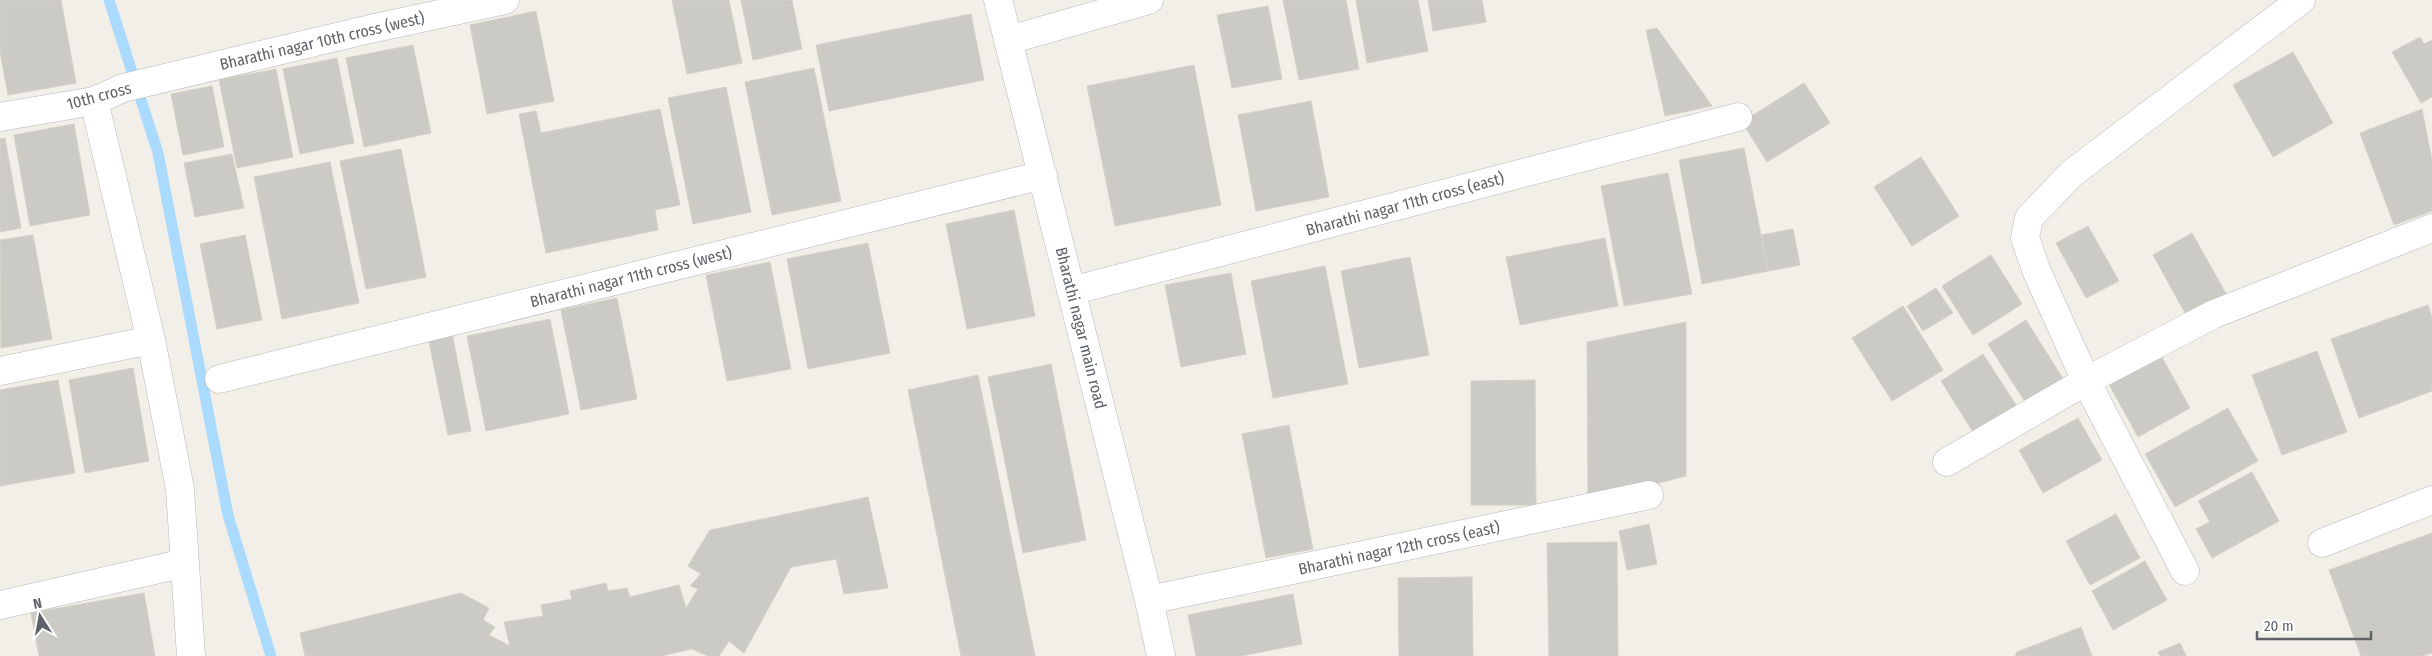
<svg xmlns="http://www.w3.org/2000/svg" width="2432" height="656" font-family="'Fira Sans Condensed',sans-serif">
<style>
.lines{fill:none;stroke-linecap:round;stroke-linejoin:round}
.stream{stroke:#aadaff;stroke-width:11}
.building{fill:#cccac5;stroke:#d6d1c6}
.minor-casing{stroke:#b5b8bc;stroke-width:29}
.minor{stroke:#fff;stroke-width:28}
.labels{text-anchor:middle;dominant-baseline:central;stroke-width:4.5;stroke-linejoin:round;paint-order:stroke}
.street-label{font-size:16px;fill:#5f6368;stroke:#fff}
</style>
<rect width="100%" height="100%" fill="#f1efe8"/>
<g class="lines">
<path class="stream" d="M109,0L158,153L228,515L271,656"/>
</g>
<path class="building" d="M0,0H61L76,83L8,95L0,52Z
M672,0H729L742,63L687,74Z
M741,0H792L802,49L753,60Z
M1283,0H1346L1359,69L1299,80Z
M1356,0H1418L1428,51L1367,63Z
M1428,0H1482L1486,22L1433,31Z
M1268,6L1282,79L1232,88L1217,15Z
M536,11L554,101L487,114L470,25Z
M971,14L984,80L829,111L816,45Z
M1657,28L1712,106L1665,116L1646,30Z
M2420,37L2424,44L2432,40V97L2421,103L2392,52Z
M413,45L431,133L364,147L346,58Z
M2293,52L2333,123L2273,157L2233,85Z
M337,58L354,143L300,154L283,69Z
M1194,65L1221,205L1115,226L1087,86Z
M814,68L841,201L772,215L745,82Z
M276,69L293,157L237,168L219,80Z
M1804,83L1830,123L1767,162L1742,122Z
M212,86L224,147L183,155L171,94Z
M726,87L751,212L693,224L668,98Z
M1311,101L1329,197L1256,211L1238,115Z
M660,109L680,205L655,210L658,230L546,253L519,114L536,111L541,133Z
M2422,109L2432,160V211L2394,225L2360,133Z
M74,124L90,215L30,226L14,135Z
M5,138L21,228L0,232V139Z
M1744,148L1768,271L1702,284L1679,160Z
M401,149L426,277L366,289L340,161Z
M232,154L244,208L195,217L184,163Z
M1921,157L1959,216L1912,246L1874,187Z
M330,162L359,303L282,319L254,177Z
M1668,173L1692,294L1624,306L1601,186Z
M1014,210L1035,316L967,329L946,224Z
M2088,226L2119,281L2086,298L2056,243Z
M1793,229L1800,265L1768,271L1761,235Z
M2192,233L2229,299L2189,320L2153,255Z
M33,235L52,339L1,348L0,240Z
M245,235L262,320L217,329L200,244Z
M1605,238L1618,306L1520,325L1506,257Z
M868,243L890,353L808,369L787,259Z
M1991,255L2022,304L1973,335L1942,286Z
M1410,257L1429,355L1359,368L1341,271Z
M770,262L791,369L727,381L706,275Z
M1325,266L1348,384L1273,398L1251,281Z
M1231,273L1246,354L1181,367L1165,285Z
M1936,288L1953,313L1923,331L1907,306Z
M617,298L637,399L581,410L561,310Z
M2428,305L2432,317V391L2359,418L2331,339Z
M1903,306L1943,370L1892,401L1852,338Z
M550,319L569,414L486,431L467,336Z
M2026,320L2067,385L2029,408L1988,344Z
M1686,322V476L1588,501L1587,342Z
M452,333L471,431L448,435L428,337Z
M2158,350L2190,408L2138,437L2106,379Z
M2317,351L2347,432L2282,455L2252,375Z
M1983,354L2018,408L1975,435L1941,381Z
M1051,364L1086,540L1023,553L988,377Z
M133,368L149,461L85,473L69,380Z
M978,375L1035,656H961L908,390Z
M58,380L75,473L0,486V390Z
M1535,380L1536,505H1471V381Z
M2228,408L2258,461L2175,507L2145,454Z
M2078,418L2102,460L2043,493L2019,450Z
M1289,425L1313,549L1266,558L1242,434Z
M2252,472L2279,521L2212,558L2196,529L2210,522L2198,501Z
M868,497L888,588L844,594L836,559L791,567L744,653L729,641L719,656H708L692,649L661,656H305L300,633L461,593L489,608L483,620L495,627L489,635L510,646L504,622L543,616L541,605L572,599L570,591L606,583L608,591L627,588L630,597L679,585L686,608L698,589L690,586L701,574L688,566L710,530Z
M2116,514L2140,558L2090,585L2066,541Z
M1649,524L1657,564L1627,570L1619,531Z
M2432,533V653L2422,656H2361L2329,570Z
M1617,542L1618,656H1549L1547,543Z
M2145,561L2167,600L2113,630L2092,591Z
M1472,577L1473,656H1399L1398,578Z
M144,593L155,656H39L31,613Z
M1293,594L1302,644L1241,656H1196L1188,615Z
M2081,627L2092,656H2015L2017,652Z
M2180,643L2186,656H2160L2158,652Z"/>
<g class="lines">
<g class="minor-casing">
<path id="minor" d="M998,0L1149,600L1161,656
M1009,40L1149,0
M94,101L151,340L180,489L191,656
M0,117L94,101L123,88L370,29L505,0
M1071,291L1738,117
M0,371L151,340
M219,379L1043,175
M1947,462L2086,381L2214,314L2432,228
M2322,543L2432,500
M2185,571L2086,381L2037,272L2025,238L2029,218L2071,174L2301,0
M1149,600L1649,495
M0,605L185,563"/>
</g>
<use href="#minor" class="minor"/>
</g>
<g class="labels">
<g class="street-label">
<text transform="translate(322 41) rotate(-13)">Bharathi nagar 10th cross (west)</text>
<text transform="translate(99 96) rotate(-15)">10th cross</text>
<text transform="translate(1405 204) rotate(-15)">Bharathi nagar 11th cross (east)</text>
<text transform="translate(631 277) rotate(-14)">Bharathi nagar 11th cross (west)</text>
<text transform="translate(1081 328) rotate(76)">Bharathi nagar main road</text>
<text transform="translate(1399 548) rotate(-12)">Bharathi nagar 12th cross (east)</text>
</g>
</g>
<g transform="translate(40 616) rotate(349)" stroke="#ffffff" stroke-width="4" paint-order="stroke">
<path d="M0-4L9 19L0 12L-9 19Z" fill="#5f6368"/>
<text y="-8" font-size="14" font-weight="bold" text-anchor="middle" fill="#5f6368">N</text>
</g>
<path d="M2257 631v8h114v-8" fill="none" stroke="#5f6368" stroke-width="2.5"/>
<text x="2264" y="631" font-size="15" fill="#5f6368" stroke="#ffffff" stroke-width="4" paint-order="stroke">20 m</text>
</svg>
